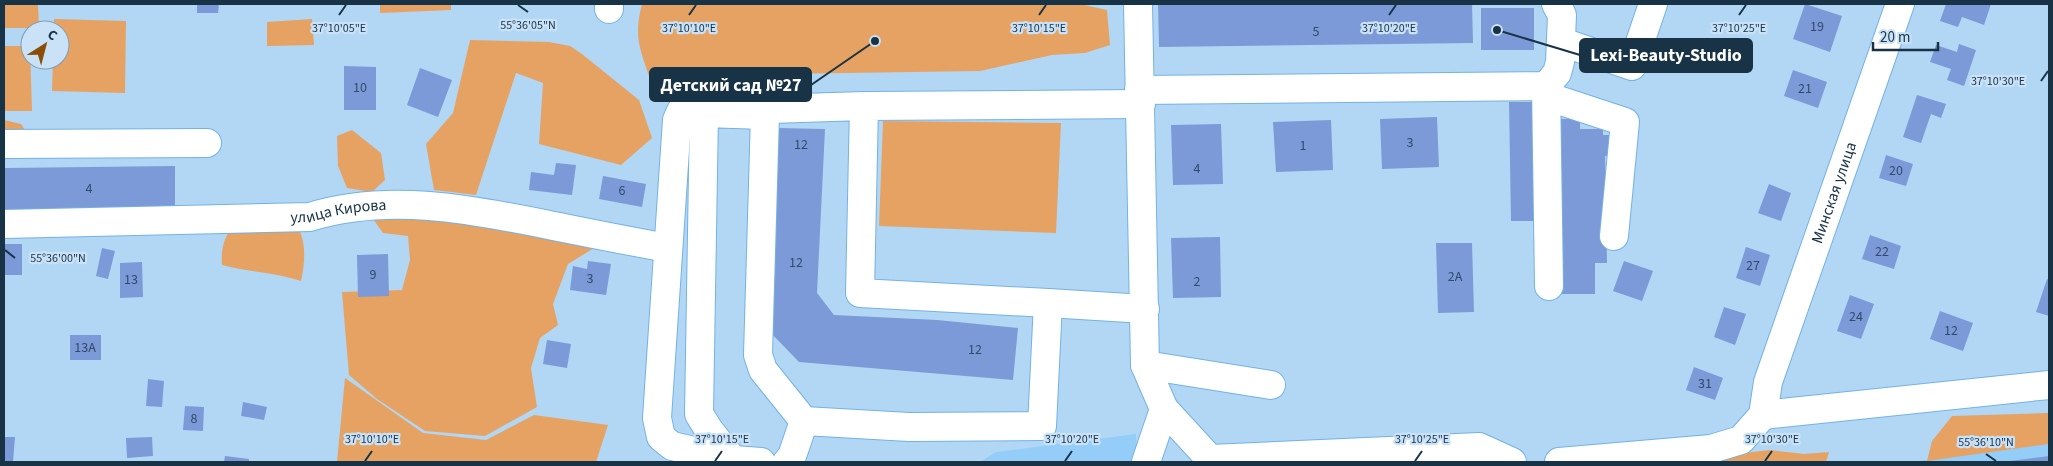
<svg xmlns="http://www.w3.org/2000/svg" width="2053" height="466" font-family="'Source Sans 3',sans-serif">
<style>
.built{fill:#95cdf9}
.green{fill:#e6a262}
.building{fill:#7b9ad7}
.lines{fill:none;stroke-linecap:round;stroke-linejoin:round}
.minor-casing{stroke:#73b2e4;stroke-width:30}
.minor{stroke:#fff;stroke-width:28}
.ticks{fill:none;stroke:#183246;stroke-width:2}
.labels{text-anchor:middle;dominant-baseline:central;stroke-width:4.5;stroke-linejoin:round;paint-order:stroke}
.number-label{font-size:14px;fill:#314c6a}
.street-label{font-size:16px;fill:#183246;stroke:#c9e2f7}
.ticks-label{font-size:12px;text-anchor:middle;fill:#183246;stroke:#c9e2f7;stroke-width:4.5;stroke-linejoin:round;paint-order:stroke}
.leader{fill:none;stroke:#183246;stroke-width:2}
.callout-dot{fill:#183246;stroke:#c9e2f7;stroke-width:2}
.callout{fill:#183246;stroke:#183246;stroke-width:2}
.callout-label{font-size:18px;text-anchor:middle;font-weight:bold;fill:#fff}
</style>
<rect width="100%" height="100%" fill="#b1d7f5"/>
<path class="built" d="M1136,434L1137,462H980L996,452Z
M2049,442V462H1912Z"/>
<path class="green" d="M4,4H38L39,28H4Z
M380,4H451V10L380,13Z
M642,4H1080L1107,10L1110,45L1085,53L1052,55L980,71L649,76C639,46 634,36 642,4Z
M54,19L126,21L125,93L52,91L53,60H60V30H53Z
M312,19L314,45L267,46V22Z
M470,40L549,42L570,46L582,54L639,100L652,138L621,165L539,144L543,83L516,73L476,195L434,190L426,144L453,113Z
M4,46H30L32,111H4Z
M4,120L21,124L25,130L20,135H4Z
M883,121L1061,123L1056,233L879,226Z
M352,130L381,153L385,180L372,192L347,188L338,166L337,136Z
M392,213L607,240L568,264L553,304L558,325L540,338L531,368L537,407L485,436L425,431L377,399L349,375L342,292L402,290L410,260L408,236L383,233L371,216Z
M296,225C307,239 305,264 301,281C275,272 248,272 222,265C221,250 223,239 233,226Z
M345,378L423,433L486,440L534,415L608,425L596,462H337Z
M2049,413V444L1927,461L1932,441L1952,416Z
M1770,450L1804,454L1829,452L1826,462H1667Z"/>
<path class="building" d="M197,4H219L218,13H197Z
M1158,4H1472L1473,43L1159,47Z
M1805,4L1842,16L1830,52L1793,39Z
M1946,4H1991L1984,25L1962,17L1958,27L1940,21Z
M1481,8H1534V50H1481Z
M1959,44L1976,50L1964,86L1947,80L1951,69L1930,62L1936,45L1957,52Z
M344,66L376,67V110H344Z
M420,68L452,80L438,117L407,105Z
M1793,70L1827,82L1818,108L1784,96Z
M1917,95L1946,104L1941,118L1931,114L1921,143L1903,137Z
M1509,102H1533L1535,221H1511Z
M1437,117L1439,167L1382,169L1380,119Z
M1558,119H1580V129H1603V135H1613L1614,156H1605L1607,263H1595V294H1562Z
M1331,120L1333,170L1276,172L1273,122Z
M1221,124L1223,184L1173,185L1171,125Z
M778,128L825,129L817,293L834,315L937,320L1018,328L1013,380L799,362L771,333Z
M1886,155L1913,164L1906,186L1879,178Z
M556,163L576,165L572,195L529,190L531,172L554,175Z
M175,166V210L4,213V168Z
M603,176L646,184L642,207L599,199Z
M1769,184L1791,193L1781,221L1758,213Z
M1870,235L1901,246L1894,269L1862,259Z
M1220,237L1221,297L1173,298L1171,238Z
M1436,243H1472L1474,312L1438,313Z
M4,244H22V275H4Z
M1746,247L1770,255L1760,286L1736,278Z
M102,248L115,251L108,279L96,276Z
M388,254L389,296L358,297L357,255Z
M588,261L611,264L606,295L570,290L573,266L587,269Z
M1624,261L1653,271L1642,301L1613,291Z
M142,262L143,297L120,298V263Z
M2047,279L2049,280V316L2036,312Z
M1850,295L1874,304L1861,339L1837,331Z
M1724,307L1746,314L1735,345L1714,337Z
M1940,311L1973,323L1963,351L1930,339Z
M70,335H101V360H70Z
M547,340L571,344L567,368L543,364Z
M1694,367L1723,378L1715,400L1686,390Z
M148,379L164,381L162,407L146,406Z
M243,402L267,407L264,420L241,416Z
M185,406L204,407L203,431L183,430Z
M4,437H15L13,462H4Z
M152,437L153,456L127,458L126,438Z
M225,456L249,459V462H224Z
M2049,456V462H2010V461Z"/>
<g class="lines">
<g class="minor-casing">
<g id="minor">
<path d="M609,4V9"/>
<path d="M1138,4L1145,365L1271,385"/>
<path d="M1562,42L1632,66L1653,4"/>
<path d="M1546,86L1549,286"/>
<path d="M1139,90L1546,86L1557,73L1560,62L1562,15L1556,4"/>
<path d="M1546,96L1625,122L1614,236"/>
<path d="M864,106L860,293L1048,303L1042,426L909,427L804,421L763,370L758,355L765,115L770,109L864,106L1141,104"/>
<path d="M704,113L681,111L677,120L657,418L661,437L672,446L733,460"/>
<path d="M4,144L207,143"/>
<path id="s1" d="M4,224L310,217C387,193 471,209 549,225C589,233 628,241 668,248"/>
<path d="M1048,303L1145,309"/>
<path d="M1145,365L1164,409L1146,462"/>
<path d="M1164,409L1210,459L1479,447L1512,462"/>
<path d="M1763,415L2049,385"/>
<path d="M761,462L733,460L709,430L699,414L704,113L765,115"/>
<path d="M787,462L792,456L804,421"/>
<path id="s2" d="M1559,462L1711,449L1741,440L1763,415L1768,382L1900,4"/>
</g>
</g>
<use href="#minor" class="minor"/>
</g>
<path class="ticks" d="M518,5L528,12M339,15L346,5M689,15L696,5M1039,15L1046,5M1389,15L1396,5M1739,15L1746,5M2041,81L2048,71M5,250L15,258M1986,454L1996,461M365,461L372,451M715,461L722,451M1065,461L1072,451M1415,461L1422,451M1765,461L1772,451"/>
<g class="labels">
<g class="number-label">
<text x="1817" y="27">19</text>
<text x="1316" y="32">5</text>
<text x="360" y="88">10</text>
<text x="1805" y="89">21</text>
<text x="1410" y="143">3</text>
<text x="801" y="145">12</text>
<text x="1303" y="146">1</text>
<text x="1197" y="169">4</text>
<text x="1896" y="171">20</text>
<text x="89" y="189">4</text>
<text x="622" y="191">6</text>
<text x="1882" y="252">22</text>
<text x="796" y="263">12</text>
<text x="1753" y="266">27</text>
<text x="373" y="275">9</text>
<text x="1455" y="277">2А</text>
<text x="590" y="279">3</text>
<text x="131" y="280">13</text>
<text x="1197" y="282">2</text>
<text x="1856" y="317">24</text>
<text x="1951" y="331">12</text>
<text x="85" y="348">13А</text>
<text x="975" y="350">12</text>
<text x="1705" y="384">31</text>
<text x="194" y="419">8</text>
</g>
<g class="street-label">
<text stroke="none"><textPath href="#s2" startOffset="451">Минская улица</textPath></text>
<text stroke="none"><textPath href="#s1" startOffset="335">улица Кирова</textPath></text>
</g>
</g>
<g class="ticks-label">
<text x="528" y="29">55°36'05"N</text>
<text x="339" y="32">37°10'05"E</text>
<text x="689" y="32">37°10'10"E</text>
<text x="1039" y="32">37°10'15"E</text>
<text x="1389" y="32">37°10'20"E</text>
<text x="1739" y="32">37°10'25"E</text>
<text x="1998" y="85">37°10'30"E</text>
<text x="58" y="262">55°36'00"N</text>
<text x="372" y="443">37°10'10"E</text>
<text x="722" y="443">37°10'15"E</text>
<text x="1072" y="443">37°10'20"E</text>
<text x="1422" y="443">37°10'25"E</text>
<text x="1772" y="443">37°10'30"E</text>
<text x="1986" y="446">55°36'10"N</text>
</g>
<path class="leader" d="M1497 30L1580 55M875 41L811 85"/>
<g class="callout-dot">
<circle cx="1497" cy="30" r="5"/>
<circle cx="875" cy="41" r="5"/>
</g>
<g class="callout">
<rect x="1580" y="39" width="172" height="33" rx="5"/>
<rect x="650" y="68" width="161" height="33" rx="5"/>
</g>
<g class="callout-label">
<text x="1666" y="61">Lexi-Beauty-Studio</text>
<text x="731" y="91">Детский сад №27</text>
</g>
<rect width="2053" height="466" fill="none" stroke="#183246" stroke-width="10"/>
<g transform="translate(45 45) rotate(36)"><circle r="24" fill="#c9e2f7" stroke="#829cb0"/>
<path d="M0-4L9 19L0 12L-9 19Z" fill="#894f06"/>
<text y="-8" font-size="14" font-weight="bold" text-anchor="middle" fill="#183246">С</text>
</g>
<path d="M1873 42v8h65v-8" fill="none" stroke="#183246" stroke-width="2.5"/>
<text x="1880" y="42" font-size="15" fill="#183246" stroke="#c9e2f7" stroke-width="4" paint-order="stroke">20 m</text>
</svg>
